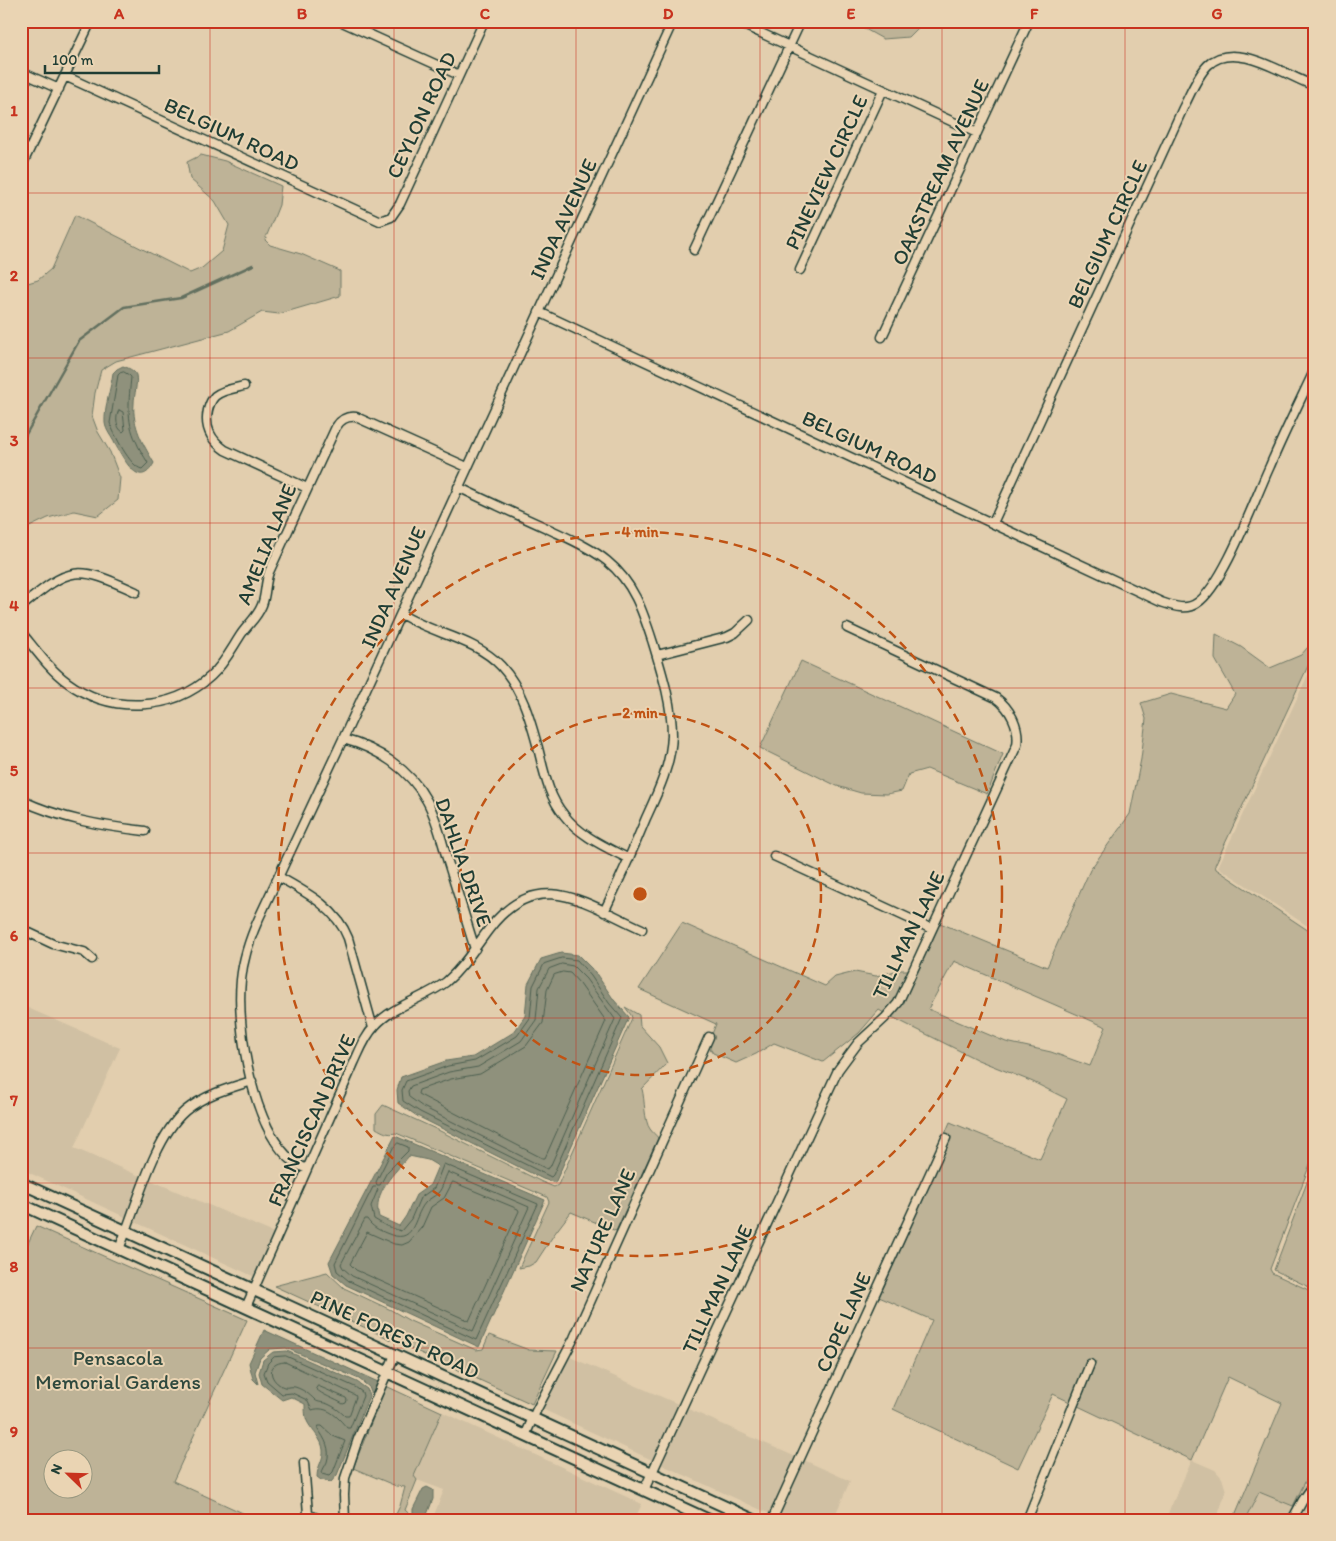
<svg xmlns="http://www.w3.org/2000/svg" width="1336" height="1541" font-family="Itim,sans-serif">
<style>
.built{fill:#d0c0a3}
.green{fill:#beb397;stroke:#6e7866;fill-rule:evenodd}
.water{fill:#8f917b;stroke:#626f5f;fill-rule:evenodd}
.lines{fill:none;stroke-linecap:round;stroke-linejoin:round}
.shore{stroke:#4c5f50;stroke-width:1}
.stream{stroke:#626f5f;stroke-width:2.5}
.minor-casing{stroke:#1f3d34;stroke-width:11}
.major-casing{stroke:#1f3d34;stroke-width:14}
.minor{stroke:#ead4b3;stroke-width:8}
.major{stroke:#ead4b3;stroke-width:10}
.grid{fill:none;stroke:#c8321e;stroke-width:1;stroke-opacity:0.55}
.ring{fill:none;stroke:#c05314;stroke-width:2.5;stroke-dasharray:9 6}
.labels{text-anchor:middle;dominant-baseline:central;stroke-width:4;stroke-linejoin:round;paint-order:stroke}
.street-label{font-size:21px;fill:#1f3d34;stroke:#ead4b3}
.park-label{font-size:21px;fill:#2f493e;stroke:#ead4b3}
.centre{fill:#c05314;stroke:#ead4b3;stroke-width:2.5}
.ring-label{font-size:15px;text-anchor:middle;font-weight:bold;fill:#c05314;stroke:#ead4b3;stroke-width:4;stroke-linejoin:round;paint-order:stroke}
.neatline{fill:none;stroke:#c8321e;stroke-width:2}
.grid-label{font-size:16px;text-anchor:middle;font-weight:bold;fill:#c8321e}
</style>
<rect width="100%" height="100%" fill="#e2ceae"/>
<filter id="ink" filterUnits="userSpaceOnUse"><feTurbulence type="fractalNoise" baseFrequency=".02" numOctaves="2"/><feDisplacementMap in="SourceGraphic" scale="10" xChannelSelector="R" yChannelSelector="G"/><feConvolveMatrix kernelMatrix="1 2 1 2 8 2 1 2 1" color-interpolation-filters="sRGB"/></filter>
<g filter="url(#ink)">
<path class="built" d="M1315,660V931L1218,867Z
M21,1005L120,1048L74,1148L142,1177L127,1218L21,1169Z
M150,1180L274,1233L255,1277L135,1222Z
M570,1357L678,1404L652,1460L542,1409Z
M686,1408L796,1457L770,1514L660,1464Z
M442,1412L642,1504L634,1520H484L476,1515L471,1520H432L444,1490L417,1480L414,1476Z
M804,1460L850,1481L833,1520H782L778,1518Z
M1192,1460L1215,1470L1222,1478L1226,1491L1217,1518L1222,1520H1165Z
M1315,1462V1476L1299,1497L1288,1520H1245L1259,1492L1293,1506Z
M1315,1491V1520H1297L1306,1502Z"/>
<path class="green" d="M859,21H925L909,37L883,39L865,29Z
M201,155L225,161L281,186L279,205L265,240L270,245L301,254L340,271V296L279,314L262,312L229,331L116,361L101,370L95,393L92,416L98,432L110,452L120,478L118,500L98,516L74,511L48,518L21,531V285L38,280L51,269L75,215L190,273L202,268L222,251L229,225L215,201L190,179L187,162Z
M1216,634L1241,647L1270,668L1301,655L1315,639V651L1215,865L1216,869L1315,935V1151L1270,1269L1272,1273L1315,1293V1462L1293,1506L1259,1492L1245,1520H1233L1282,1403L1228,1377L1192,1460L1078,1406L1096,1362L1088,1359L1070,1402L1053,1394L1018,1468L893,1409L932,1320L879,1297L951,1137L945,1134L950,1122L1040,1159L1067,1099L1033,1082L978,1060L892,1017L905,999L940,923L1047,967L1090,870L1130,814L1141,759L1146,719L1141,703L1171,694L1226,708L1235,694L1215,659ZM954,961L1106,1027L1090,1066L1051,1052L1006,1042L928,1009Z
M801,661L1003,754L987,794L927,769L909,774L902,791L887,794L861,793L837,786L760,748Z
M682,923L825,986L835,977L855,972L876,976L899,970H909L894,1001L884,1013L879,1010L859,1033L823,1062L774,1043L756,1054L736,1063L713,1053L709,1047L714,1036L712,1034L716,1024L639,989Z
M625,1007L639,1015L640,1026L659,1047L667,1063L642,1089C645,1100 644,1121 650,1129C652,1132 656,1135 658,1138L616,1231L571,1212L555,1233L536,1262L529,1266L519,1268L549,1202L547,1197L396,1133C388,1135 383,1132 376,1128V1114L383,1105L438,1130L542,1182L554,1187L558,1185L632,1018L631,1015Z
M1315,1161V1290L1274,1270Z
M36,1226L247,1320L173,1481L258,1520H21V1258ZM52,1458H82V1488H52Z
M327,1272L344,1288L391,1310L410,1321L476,1350L483,1349L489,1335L529,1350L557,1351L532,1404L274,1286Z
M386,1386L442,1412L414,1476L417,1480L405,1510L416,1520H393L400,1506L405,1487L396,1486L353,1468Z"/>
<path class="water" d="M123,366C128,368 134,370 136,375C138,383 134,395 134,403C132,426 143,444 154,463C139,492 123,457 115,444C112,437 106,431 105,423C104,409 111,387 113,373L117,369Z
M561,953L578,955L595,972L614,1000L629,1017L555,1183L543,1179L417,1116L398,1103L397,1090L401,1077L446,1061L473,1057L514,1032L525,1016L528,984L541,959Z
M395,1136L545,1200L479,1347L346,1285L333,1274L329,1262ZM409,1156L428,1160L438,1166L430,1185L416,1195L406,1216L399,1226L379,1217C372,1192 395,1173 409,1156Z
M264,1330L378,1382L372,1395L369,1387L359,1379L286,1348L270,1349L260,1358L255,1372L258,1384L253,1379L249,1363Z
M287,1351L357,1382L367,1389L369,1396L337,1475L331,1482L321,1480L317,1477C317,1466 324,1460 323,1450C322,1439 313,1432 308,1423C305,1418 305,1410 305,1404L291,1397L282,1400L262,1384L259,1373L263,1360L273,1352Z
M427,1487L433,1490V1499L426,1517H419L413,1513V1509L423,1489Z"/>
<g class="lines">
<path class="shore" d="M124,372L129,375L131,377C129,399 126,421 136,441C139,449 144,456 148,463L142,469C130,467 114,434 110,423L118,375L120,373Z
M119,410L123,412L125,430L123,432C116,428 115,417 119,410Z
M562,958L577,960L591,976L609,1003L622,1018L553,1175L551,1177L420,1112L403,1101L402,1090L406,1081L448,1066L475,1061L517,1036L530,1018L533,986L544,964Z
M562,964L573,966L586,979L615,1019L550,1167L547,1169L423,1107L409,1097L408,1091L411,1086L449,1072L478,1067L521,1041L536,1020L539,988L549,969Z
M563,972L570,973L580,984L606,1021L545,1158H542L418,1094L419,1090L451,1079L480,1074L526,1046L543,1023L547,990L554,975Z
M398,1143L408,1147V1151L387,1172L380,1185H377L376,1182L393,1148Z
M444,1164L538,1204L476,1340L349,1281L337,1271L335,1263L373,1187H376L378,1189L371,1206L374,1219L386,1226L401,1231L411,1219L420,1198L434,1188Z
M448,1172L529,1207L473,1331L352,1276L343,1268L341,1264L365,1219H367C372,1227 379,1230 386,1233C416,1246 412,1219 425,1203C428,1199 434,1197 438,1193C443,1188 444,1179 448,1172Z
M453,1182L518,1209L519,1211L469,1321L356,1270L350,1264L367,1232L394,1244L402,1245L409,1242L422,1227L431,1207L444,1198Z
M286,1356L355,1387L362,1392L363,1396L350,1428H347C338,1417 327,1405 312,1410L307,1400L292,1393L282,1394L267,1381L264,1373L268,1363L274,1357Z
M285,1362L355,1395L356,1397L349,1416H345C341,1412 335,1407 330,1405C325,1402 318,1403 315,1400C309,1394 304,1390 295,1387C291,1386 287,1388 284,1387C270,1382 264,1363 285,1362Z
M318,1386L346,1398L347,1400L346,1403L343,1404C335,1399 322,1395 316,1389Z
M319,1426H322L333,1436L345,1441L333,1472L329,1476L322,1474C322,1469 325,1467 327,1462C331,1449 325,1439 318,1429Z"/>
<path class="stream" d="M21,443L79,341L124,307L181,298L253,265"/>
<g class="minor-casing">
<path id="minor" d="M340,21L459,75
M735,21L977,133
M21,72L59,89
M65,76L380,221L391,217L400,204L484,21
M21,167L91,21
M694,250L801,21
M800,270L883,90
M539,312L1161,602C1173,606 1186,611 1197,603C1224,585 1255,498 1270,466C1284,433 1300,401 1315,369
M882,337L1029,21
M244,386C235,388 222,390 215,396C211,400 209,406 208,410C204,428 211,440 225,450L307,488
M458,487C489,502 520,516 551,530C570,539 591,548 607,561C634,583 643,612 653,643C662,673 672,704 672,735C671,765 658,792 646,818C633,850 619,881 604,912
M993,523L1183,108C1190,95 1197,76 1208,65C1235,39 1286,76 1315,86
M21,607C71,565 77,565 136,592
M401,614C432,634 475,638 501,666C522,689 530,719 538,748C544,771 548,796 564,815C580,836 606,847 629,859
M21,632C36,650 49,669 67,682C110,714 172,712 211,676C224,664 231,650 240,636C247,625 257,618 262,605C266,595 265,583 269,572L336,427C341,419 347,416 356,417L467,467
M657,655L727,637L735,633L749,620
M343,739C377,748 410,769 427,801C437,819 442,842 448,862C457,891 466,920 475,949
M21,800C61,819 102,826 145,831
M774,856L932,929
M279,877C305,892 336,907 348,938L373,1028
M21,929L53,944L84,952L92,959
M307,1169C302,1167 298,1165 294,1162C253,1132 236,1028 241,980C243,959 250,938 259,918L343,739L673,21
M119,1249C136,1209 153,1139 185,1111C204,1095 229,1088 252,1081
M246,1307L354,1063C360,1050 365,1036 375,1026C392,1006 425,998 446,982C464,967 475,947 489,929C538,865 586,904 642,929
M525,1436L536,1411L574,1338L709,1037
M304,1463L308,1514L321,1520
M644,1490L838,1070L858,1043L885,1018L898,1003L1017,745C1020,727 1010,708 996,698L847,628
M345,1520L344,1495L345,1478L358,1439L395,1355
M772,1520L946,1138
M1027,1520L1090,1364
M1292,1520L1303,1500L1315,1483"/>
</g>
<g class="major-casing">
<path id="major" d="M21,1183L754,1520
M21,1204L709,1520"/>
</g>
<use href="#minor" class="minor"/>
<use href="#major" class="major"/>
</g>
</g>
<path class="grid" d="M210,21V1520M394,21V1520M576,21V1520M760,21V1520M942,21V1520M1125,21V1520M21,193H1315M21,358H1315M21,523H1315M21,688H1315M21,853H1315M21,1018H1315M21,1183H1315M21,1348H1315"/>
<g class="ring">
<circle cx="640" cy="894" r="181"/>
<circle cx="640" cy="894" r="362"/>
</g>
<g class="labels">
<g class="street-label">
<text transform="translate(421 115) rotate(-65)">CEYLON ROAD</text>
<text transform="translate(232 134) rotate(25)">BELGIUM ROAD</text>
<text transform="translate(826 172) rotate(-65)">PINEVIEW CIRCLE</text>
<text transform="translate(940 172) rotate(-65)">OAKSTREAM AVENUE</text>
<text transform="translate(563 219) rotate(-65)">INDA AVENUE</text>
<text transform="translate(1107 234) rotate(-65)">BELGIUM CIRCLE</text>
<text transform="translate(870 447) rotate(25)">BELGIUM ROAD</text>
<text transform="translate(266 544) rotate(-68)">AMELIA LANE</text>
<text transform="translate(393 587) rotate(-66)">INDA AVENUE</text>
<text transform="translate(464 862) rotate(71)">DAHLIA DRIVE</text>
<text transform="translate(908 935) rotate(-64)">TILLMAN LANE</text>
<text transform="translate(311 1120) rotate(-66)">FRANCISCAN DRIVE</text>
<text transform="translate(602 1230) rotate(-66)">NATURE LANE</text>
<text transform="translate(717 1289) rotate(-65)">TILLMAN LANE</text>
<text transform="translate(843 1322) rotate(-66)">COPE LANE</text>
<text transform="translate(395 1334) rotate(25)">PINE FOREST ROAD</text>
</g>
<g class="park-label">
<text x="118" y="1357">Pensacola<tspan x="118" dy="24">Memorial Gardens</tspan></text>
</g>
</g>
<circle cx="640" cy="894" r="8" class="centre"/>
<g class="ring-label">
<text x="640" y="537">4 min</text>
<text x="640" y="718">2 min</text>
</g>
<rect width="1336" height="1541" fill="none" stroke="#ead4b3" stroke-width="55"/>
<g transform="translate(68 1474) rotate(293)"><circle r="24" fill="#ead4b3" stroke="#999880"/>
<path d="M0-4L9 19L0 12L-9 19Z" fill="#c8321e"/>
<text y="-8" font-size="14" font-weight="bold" text-anchor="middle" fill="#1f3d34">N</text>
</g>
<path d="M45 65v8h114v-8" fill="none" stroke="#1f3d34" stroke-width="2.5"/>
<text x="52" y="65" font-size="15" fill="#1f3d34" stroke="#ead4b3" stroke-width="4" paint-order="stroke">100 m</text>
<rect x="28" y="28" width="1280" height="1486" class="neatline"/>
<g class="grid-label">
<text x="119" y="19">A</text>
<text x="302" y="19">B</text>
<text x="485" y="19">C</text>
<text x="668" y="19">D</text>
<text x="851" y="19">E</text>
<text x="1034" y="19">F</text>
<text x="1217" y="19">G</text>
<text x="14" y="116">1</text>
<text x="14" y="281">2</text>
<text x="14" y="446">3</text>
<text x="14" y="611">4</text>
<text x="14" y="776">5</text>
<text x="14" y="941">6</text>
<text x="14" y="1106">7</text>
<text x="14" y="1272">8</text>
<text x="14" y="1437">9</text>
</g>
</svg>
